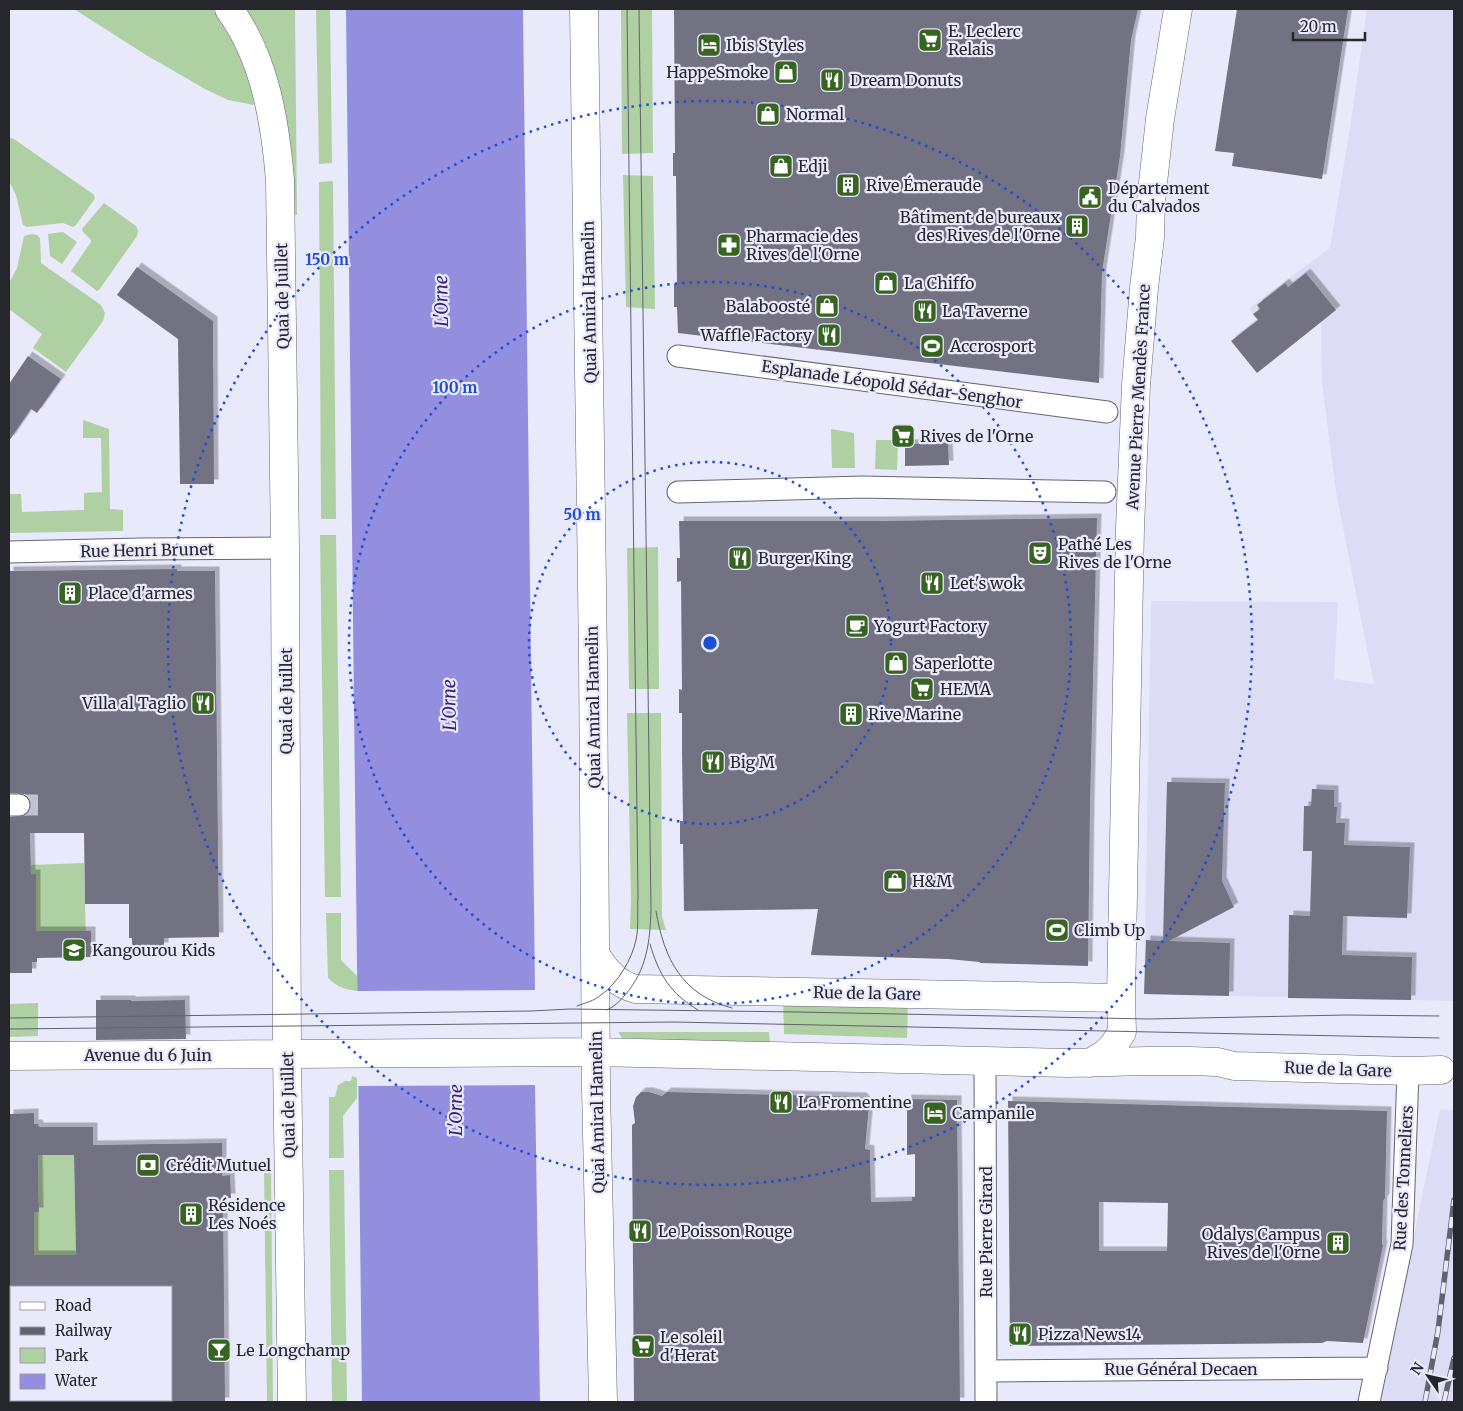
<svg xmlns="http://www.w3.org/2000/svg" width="1463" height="1411" font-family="Merriweather,serif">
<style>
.built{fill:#dcdcf5}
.green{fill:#afd0a2}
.water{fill:#938edd}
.pier{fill:#e9e9fc}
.building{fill:#727282;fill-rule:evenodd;filter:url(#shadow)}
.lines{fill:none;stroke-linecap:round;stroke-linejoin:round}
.street-tunnel{stroke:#c2c2d3;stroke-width:21;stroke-dasharray:21 11;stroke-linecap:butt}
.street-casing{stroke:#656575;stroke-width:23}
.secondary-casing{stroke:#656575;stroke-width:29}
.street{stroke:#fff;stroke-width:21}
.secondary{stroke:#fff;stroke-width:28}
.tram{stroke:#62626c;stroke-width:1}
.rail-casing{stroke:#62626c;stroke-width:5.5}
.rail{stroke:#e9e9fc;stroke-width:4;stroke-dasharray:11;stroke-linecap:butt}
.ring{fill:none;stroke:#1d4ed8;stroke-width:2.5;stroke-dasharray:2.5 5}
.labels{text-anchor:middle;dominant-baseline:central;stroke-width:4.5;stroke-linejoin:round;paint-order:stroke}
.poi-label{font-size:16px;fill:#26262d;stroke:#e9e9fc;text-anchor:start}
.street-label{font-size:16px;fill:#26262d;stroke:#e9e9fc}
.water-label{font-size:18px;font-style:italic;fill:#331e7a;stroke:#e9e9fc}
.centre{fill:#1d4ed8;stroke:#e9e9fc;stroke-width:2.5}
.ring-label{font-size:15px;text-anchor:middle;font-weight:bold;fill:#1d4ed8;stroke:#e9e9fc;stroke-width:4.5;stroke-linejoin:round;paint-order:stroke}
</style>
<defs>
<filter id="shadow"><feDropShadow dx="4.5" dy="-4.5" stdDeviation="0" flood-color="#0004"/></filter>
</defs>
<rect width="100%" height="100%" fill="#e9e9fc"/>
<path class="built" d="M1367,9H1454V1001L1144,994L1151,601L1338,602L1334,679L1374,684L1336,492L1322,383L1321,322L1283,352L1249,308L1330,248L1350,128Z
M1440,1109L1454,1110V1402H1380Z"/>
<path class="green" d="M74,9H213L229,32L250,79L254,105L228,100L205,89L146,55Z
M244,9H295L297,215H290Z
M316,9H330L332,163L319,164Z
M621,9H652L653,153L622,154Z
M9,137L14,139L93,194L95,197L94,200L76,225L73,227L63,223L27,227L23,225L16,195L9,181Z
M623,175L653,176L655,309L626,307Z
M333,181L336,519H321L319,182Z
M104,203L136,226L138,231L137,236L99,290L97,291L71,271L91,242V240L83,232L82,229Z
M63,232L77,242L62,264L50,256L48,234Z
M32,234L37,235L40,238L41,263L101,305L105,313L103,321L66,372L33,348L42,334L9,309V283L17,268L24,236Z
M83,420L109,429L110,509L123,510V531L9,533V494H21L22,512L84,510V493L102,492L101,438H83Z
M831,429L854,433L855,468H832Z
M876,440H898L897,470L875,469Z
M320,535H336L341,897H325Z
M658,547L659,689H629L627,548Z
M627,713H661L662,916L666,930L630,929L631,900Z
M84,863L86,939L72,931H32L36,874H31V865Z
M326,913H341V960L357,976V991C345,989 337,987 328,978Z
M783,997L908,1000L907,1038L784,1034Z
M38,1003V1036L9,1037V1004Z
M618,1032H769L770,1043L622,1038Z
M352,1076L357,1078V1098L343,1116L344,1158H329V1097H335L338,1085L345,1081H351Z
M34,1155H74L76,1255H9V1221H34V1212H39V1190Z
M267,1161L271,1163L273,1402H267L264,1166L265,1163Z
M329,1170H344L347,1402H332Z"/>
<path class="water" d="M346,9H523L535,990V1085L540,1402H362Z"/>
<path class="pier" d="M535,990V1085L357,1086V991Z"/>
<path class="building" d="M674,9H1138L1131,40L1120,156L1102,272L1099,383L678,333L677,307H674V284H677L676,176H673V153H675Z
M1237,9H1348L1322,179L1232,166L1234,153L1215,151Z
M137,267L213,321L214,484H180L178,339L117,295Z
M1306,273L1336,310L1257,373L1231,341L1258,320L1253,314L1260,309L1257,305L1285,283L1288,287Z
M28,356L61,379L37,413L31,409L9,441V384Z
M948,443L949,465L905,466V444Z
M1097,518L1090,805L1088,966L980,963V962L948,959L811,955L818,909L684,911L683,844H680V821H683L682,750V713H679V689L682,690L681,581L677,582V558H680L679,521H879Z
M177,569V571H215L219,937L164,938V947H132V938H129V904H85L84,833H30L31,874H36V931H91V957L37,958V962H32V973H9V817L25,816L30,812L31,805L30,799L25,794L9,793V571Z
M1167,782L1225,783L1222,881L1234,907L1169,941L1230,943L1229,996L1144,994L1146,940L1163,941Z
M1312,789L1334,790V807H1337L1336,823H1345L1344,845L1410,847L1407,918L1343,916L1342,955L1412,957L1411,1000L1288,998L1289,915L1310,916L1312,851H1303L1304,806H1311Z
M96,1000H131V1001L185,1000L186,1039L96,1040Z
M641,1092H649L662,1096L667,1092L862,1097L869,1105L865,1149L870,1150L871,1202L912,1201V1197H915V1154L907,1155V1099L957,1100L960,1402H634L632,1131V1125L635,1123L633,1106L636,1097Z
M1008,1101L1387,1111L1385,1198L1383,1201L1382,1243L1383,1246L1363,1343L1327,1341L1322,1343L1010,1346ZM1099,1202L1168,1203L1167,1251H1099Z
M34,1113V1124H38L39,1127H93V1145L222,1143V1176L230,1175L231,1198H223L225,1402H171V1287H9V1114ZM38,1155H74L76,1255H34V1212H39Z"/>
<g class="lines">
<path class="street-tunnel" d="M19,805H38"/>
<g class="street-casing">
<path id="street" d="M678,356L1107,412
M678,492L863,487L1105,492
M9,552L142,549L285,548
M9,805H19
M985,1061L986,1402
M986,1371L1377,1368
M1369,1402L1402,1244L1408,1071"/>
</g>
<g class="secondary-casing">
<path id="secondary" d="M229,9C265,58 275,121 280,180L285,548L287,1055L292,1402
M584,9L593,659L596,1088L603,1402
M595,953C604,969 618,985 636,989L1121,998
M9,1056L596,1052L1068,1063L1148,1061H1190L1218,1062L1234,1066L1408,1071L1441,1070
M1090,1063L1106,1053L1113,1046L1122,1032L1121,998L1130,528L1136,385L1144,288L1150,237L1151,201L1160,119L1178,9"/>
</g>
<use href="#street" class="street"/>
<use href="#secondary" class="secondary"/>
<path class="tram" d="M656,911C664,959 682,995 732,1008
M650,944C659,975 670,993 698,1010
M577,1006C585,1003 594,1001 601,995C618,983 632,959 636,940C639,926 637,911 638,897L627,9
M607,1010C614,1007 620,1001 625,995C647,970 650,941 651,910L639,9
M9,1018L531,1011L570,1009L798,1012L1148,1019L1346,1015L1439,1016
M9,1029L674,1022L1439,1038"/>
<g class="rail-casing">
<path id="rail" d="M1425,1402L1438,1331L1454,1200
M1444,1402L1454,1358"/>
</g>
<use href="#rail" class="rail"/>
</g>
<g class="ring">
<circle cx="710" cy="643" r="181"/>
<circle cx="710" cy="643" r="361"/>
<circle cx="710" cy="643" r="542"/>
</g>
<defs>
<g id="supermarket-square" transform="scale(1.25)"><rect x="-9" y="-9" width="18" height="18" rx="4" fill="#386422" stroke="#e9e9fc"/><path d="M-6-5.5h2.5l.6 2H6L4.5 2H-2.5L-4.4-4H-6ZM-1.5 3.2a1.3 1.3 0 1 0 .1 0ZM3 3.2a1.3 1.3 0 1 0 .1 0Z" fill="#fff"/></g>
<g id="hotel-square" transform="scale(1.25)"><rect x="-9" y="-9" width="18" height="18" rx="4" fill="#386422" stroke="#e9e9fc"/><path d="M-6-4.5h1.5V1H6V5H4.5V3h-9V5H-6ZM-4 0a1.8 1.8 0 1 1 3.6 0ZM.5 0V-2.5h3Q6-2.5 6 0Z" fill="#fff"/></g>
<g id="shop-square" transform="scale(1.25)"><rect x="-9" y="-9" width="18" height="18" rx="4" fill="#386422" stroke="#e9e9fc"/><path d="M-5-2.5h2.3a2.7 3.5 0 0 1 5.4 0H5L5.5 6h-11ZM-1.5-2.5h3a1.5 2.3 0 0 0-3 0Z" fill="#fff"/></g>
<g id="restaurant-square" transform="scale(1.25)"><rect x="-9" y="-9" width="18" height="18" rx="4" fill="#386422" stroke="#e9e9fc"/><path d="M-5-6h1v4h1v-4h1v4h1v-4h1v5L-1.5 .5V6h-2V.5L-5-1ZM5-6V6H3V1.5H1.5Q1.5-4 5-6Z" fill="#fff"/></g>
<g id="building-square" transform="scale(1.25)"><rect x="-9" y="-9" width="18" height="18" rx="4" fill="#386422" stroke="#e9e9fc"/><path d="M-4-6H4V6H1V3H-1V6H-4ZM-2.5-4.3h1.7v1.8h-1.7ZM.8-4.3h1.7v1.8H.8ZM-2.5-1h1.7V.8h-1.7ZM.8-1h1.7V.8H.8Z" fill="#fff"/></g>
<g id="civic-square" transform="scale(1.25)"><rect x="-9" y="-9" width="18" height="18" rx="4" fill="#386422" stroke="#e9e9fc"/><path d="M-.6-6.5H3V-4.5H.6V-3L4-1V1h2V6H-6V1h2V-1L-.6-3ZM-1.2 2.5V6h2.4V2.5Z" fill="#fff"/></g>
<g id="pharmacy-square" transform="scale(1.25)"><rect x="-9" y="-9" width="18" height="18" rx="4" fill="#386422" stroke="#e9e9fc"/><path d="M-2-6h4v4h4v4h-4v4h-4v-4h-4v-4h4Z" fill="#fff"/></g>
<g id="stadium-square" transform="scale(1.25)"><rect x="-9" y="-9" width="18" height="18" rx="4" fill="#386422" stroke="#e9e9fc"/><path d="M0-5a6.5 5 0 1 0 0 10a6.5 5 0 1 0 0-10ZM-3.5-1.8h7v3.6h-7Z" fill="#fff"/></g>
<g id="theatre-square" transform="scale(1.25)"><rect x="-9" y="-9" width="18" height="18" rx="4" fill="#386422" stroke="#e9e9fc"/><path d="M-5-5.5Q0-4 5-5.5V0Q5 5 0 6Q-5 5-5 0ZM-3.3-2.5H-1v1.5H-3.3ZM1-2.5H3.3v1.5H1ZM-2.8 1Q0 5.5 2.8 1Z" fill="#fff"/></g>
<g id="cafe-square" transform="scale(1.25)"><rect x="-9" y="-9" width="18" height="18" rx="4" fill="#386422" stroke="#e9e9fc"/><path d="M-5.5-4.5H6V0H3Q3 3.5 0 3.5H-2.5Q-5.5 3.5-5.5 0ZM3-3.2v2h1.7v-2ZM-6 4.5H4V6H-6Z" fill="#fff"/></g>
<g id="school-square" transform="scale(1.25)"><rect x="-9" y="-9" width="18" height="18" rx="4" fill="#386422" stroke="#e9e9fc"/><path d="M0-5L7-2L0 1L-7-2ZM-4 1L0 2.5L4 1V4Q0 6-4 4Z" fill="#fff"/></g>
<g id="bank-square" transform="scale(1.25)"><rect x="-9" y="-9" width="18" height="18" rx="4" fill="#386422" stroke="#e9e9fc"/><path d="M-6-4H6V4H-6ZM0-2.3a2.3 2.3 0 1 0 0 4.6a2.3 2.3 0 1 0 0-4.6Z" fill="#fff"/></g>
<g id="bar-square" transform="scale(1.25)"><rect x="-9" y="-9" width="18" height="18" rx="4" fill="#386422" stroke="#e9e9fc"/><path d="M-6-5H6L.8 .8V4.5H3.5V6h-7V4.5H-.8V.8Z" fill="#fff"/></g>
</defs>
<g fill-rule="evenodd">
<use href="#supermarket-square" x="930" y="40"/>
<use href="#hotel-square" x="709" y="45"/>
<use href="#shop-square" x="786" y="72"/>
<use href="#restaurant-square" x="832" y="80"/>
<use href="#shop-square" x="768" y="114"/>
<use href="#shop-square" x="781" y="166"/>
<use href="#building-square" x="848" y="185"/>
<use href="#civic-square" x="1090" y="197"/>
<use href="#building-square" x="1077" y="226"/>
<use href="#pharmacy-square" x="729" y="245"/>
<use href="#shop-square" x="886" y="283"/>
<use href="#shop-square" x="827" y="306"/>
<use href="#restaurant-square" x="925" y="311"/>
<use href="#restaurant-square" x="829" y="335"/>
<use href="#stadium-square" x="932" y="346"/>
<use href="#supermarket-square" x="903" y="436"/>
<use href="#theatre-square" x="1040" y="553"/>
<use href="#restaurant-square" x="740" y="558"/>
<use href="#restaurant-square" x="932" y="583"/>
<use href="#building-square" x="70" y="593"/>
<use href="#cafe-square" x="857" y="626"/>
<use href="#shop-square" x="896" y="663"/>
<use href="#supermarket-square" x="922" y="689"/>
<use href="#restaurant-square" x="203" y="703"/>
<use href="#building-square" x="851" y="714"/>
<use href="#restaurant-square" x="713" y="762"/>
<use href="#shop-square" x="895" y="881"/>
<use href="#stadium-square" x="1057" y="930"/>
<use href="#school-square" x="74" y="950"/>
<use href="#restaurant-square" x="781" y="1102"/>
<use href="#hotel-square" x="935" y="1113"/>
<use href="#bank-square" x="148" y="1165"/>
<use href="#building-square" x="191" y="1214"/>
<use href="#restaurant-square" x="640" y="1231"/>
<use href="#building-square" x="1338" y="1243"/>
<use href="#restaurant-square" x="1020" y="1334"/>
<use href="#supermarket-square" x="643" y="1346"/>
<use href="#bar-square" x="219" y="1350"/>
</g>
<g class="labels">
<g class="poi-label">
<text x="948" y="31">E. Leclerc<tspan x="948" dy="18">Relais</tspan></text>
<text x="726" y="45">Ibis Styles</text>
<text x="768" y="72" text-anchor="end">HappeSmoke</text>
<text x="850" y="80">Dream Donuts</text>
<text x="786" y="114">Normal</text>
<text x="798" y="166">Edji</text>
<text x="866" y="185">Rive Émeraude</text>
<text x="1108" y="188">Département<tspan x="1108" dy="18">du Calvados</tspan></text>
<text x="1060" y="217" text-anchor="end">Bâtiment de bureaux<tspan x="1060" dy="18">des Rives de l'Orne</tspan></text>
<text x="746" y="236">Pharmacie des<tspan x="746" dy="18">Rives de l'Orne</tspan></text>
<text x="904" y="283">La Chiffo</text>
<text x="810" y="306" text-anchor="end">Balaboosté</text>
<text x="942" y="311">La Taverne</text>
<text x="812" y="335" text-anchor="end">Waffle Factory</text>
<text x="950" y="346">Accrosport</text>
<text x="920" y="436">Rives de l'Orne</text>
<text x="1058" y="544">Pathé Les<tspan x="1058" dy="18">Rives de l'Orne</tspan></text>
<text x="758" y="558">Burger King</text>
<text x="950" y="583">Let's wok</text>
<text x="88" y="593">Place d'armes</text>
<text x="874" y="626">Yogurt Factory</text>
<text x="914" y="663">Saperlotte</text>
<text x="940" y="689">HEMA</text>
<text x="186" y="703" text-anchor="end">Villa al Taglio</text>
<text x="868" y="714">Rive Marine</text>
<text x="730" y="762">Big M</text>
<text x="912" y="881">H&amp;M</text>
<text x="1074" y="930">Climb Up</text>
<text x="92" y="950">Kangourou Kids</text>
<text x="798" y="1102">La Fromentine</text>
<text x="952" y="1113">Campanile</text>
<text x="166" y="1165">Crédit Mutuel</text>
<text x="208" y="1205">Résidence<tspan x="208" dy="18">Les Noés</tspan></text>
<text x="658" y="1231">Le Poisson Rouge</text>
<text x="1320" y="1234" text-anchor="end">Odalys Campus<tspan x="1320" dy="18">Rives de l'Orne</tspan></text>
<text x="1038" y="1334">Pizza News14</text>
<text x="660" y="1337">Le soleil<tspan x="660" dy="18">d'Herat</tspan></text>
<text x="236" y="1350">Le Longchamp</text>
</g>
<g class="street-label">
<text transform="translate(282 296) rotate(-91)">Quai de Juillet</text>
<text transform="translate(589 302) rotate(-91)">Quai Amiral Hamelin</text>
<text transform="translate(892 384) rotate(8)">Esplanade Léopold Sédar-Senghor</text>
<text transform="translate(1138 397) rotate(-87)">Avenue Pierre Mendès France</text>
<text transform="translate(147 550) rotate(-1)">Rue Henri Brunet</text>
<text transform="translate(286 701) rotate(-90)">Quai de Juillet</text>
<text transform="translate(593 707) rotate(-91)">Quai Amiral Hamelin</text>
<text transform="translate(867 993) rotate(1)">Rue de la Gare</text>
<text x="148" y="1055">Avenue du 6 Juin</text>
<text transform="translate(1338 1069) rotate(2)">Rue de la Gare</text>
<text transform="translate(288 1105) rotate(-91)">Quai de Juillet</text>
<text transform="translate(597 1112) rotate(-91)">Quai Amiral Hamelin</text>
<text transform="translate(1403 1178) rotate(-87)">Rue des Tonneliers</text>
<text transform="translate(986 1232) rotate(-90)">Rue Pierre Girard</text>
<text x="1181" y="1369">Rue Général Decaen</text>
</g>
<g class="water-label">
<text transform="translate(441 301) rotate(-91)">L'Orne</text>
<text transform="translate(449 705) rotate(-91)">L'Orne</text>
<text transform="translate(455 1110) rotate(-90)">L'Orne</text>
</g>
</g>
<circle cx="710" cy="643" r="8" class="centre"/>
<g class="ring-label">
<text x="327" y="265">150 m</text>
<text x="455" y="393">100 m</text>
<text x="582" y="520">50 m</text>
</g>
<rect width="1463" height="1411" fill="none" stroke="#26262d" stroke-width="20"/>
<rect x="10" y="1286" width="162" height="115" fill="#e9e9fc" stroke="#9b9ba9"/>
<rect x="20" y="1302" width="25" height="8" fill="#ffffff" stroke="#9b9ba9"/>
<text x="55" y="1311" font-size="15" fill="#26262d">Road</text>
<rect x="20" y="1327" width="25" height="8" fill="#62626c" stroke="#9b9ba9"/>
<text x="55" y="1336" font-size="15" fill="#26262d">Railway</text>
<rect x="20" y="1348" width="25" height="15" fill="#afd0a2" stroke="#9b9ba9"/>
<text x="55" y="1361" font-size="15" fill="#26262d">Park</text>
<rect x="20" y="1374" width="25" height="15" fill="#938edd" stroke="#9b9ba9"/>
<text x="55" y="1386" font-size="15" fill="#26262d">Water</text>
<g transform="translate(1428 1376) rotate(304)" stroke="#e9e9fc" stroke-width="4" paint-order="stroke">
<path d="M0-4L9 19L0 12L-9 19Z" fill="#26262d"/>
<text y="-8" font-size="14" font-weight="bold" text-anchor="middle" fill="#26262d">N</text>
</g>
<path d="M1293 32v8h72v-8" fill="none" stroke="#26262d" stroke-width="2.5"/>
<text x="1300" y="32" font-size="15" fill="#26262d" stroke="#e9e9fc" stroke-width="4" paint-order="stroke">20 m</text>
</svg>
